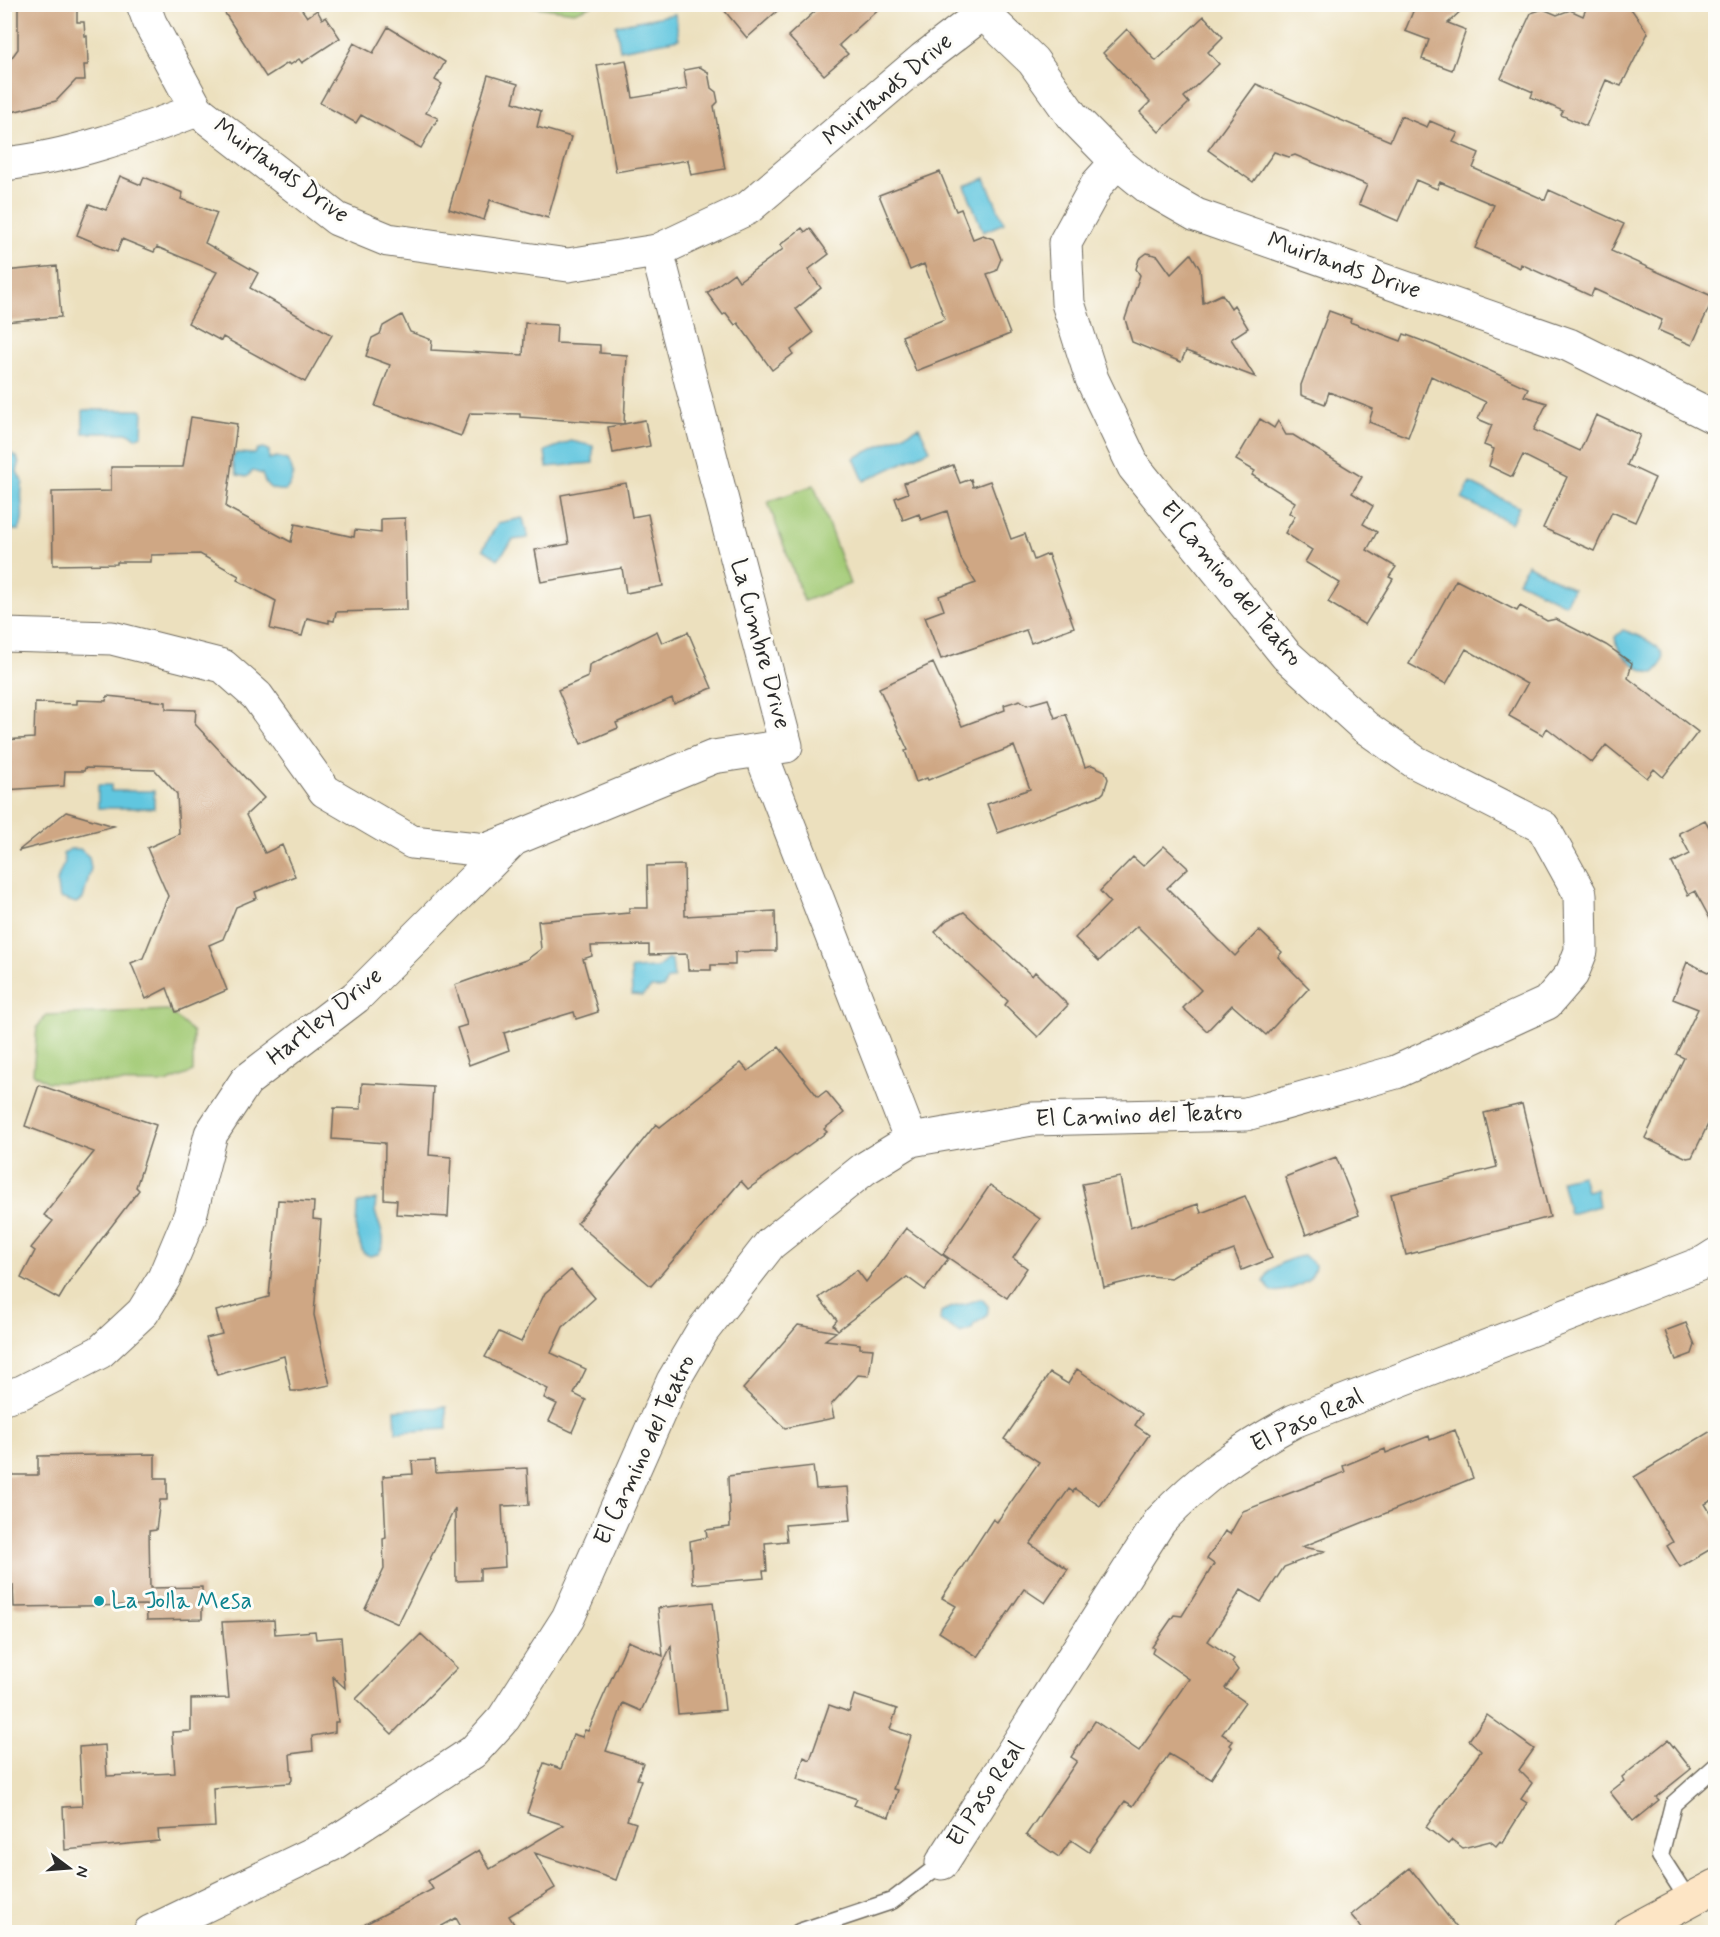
<svg xmlns="http://www.w3.org/2000/svg" width="1720" height="1937" font-family="Mynerve,sans-serif">
<style>
.green{fill:#a2ca75;stroke:#667a50;stroke-width:1.5}
.water{fill:#61c6df;stroke:#467885;stroke-width:1.5}
.building{fill:#cfa784}
.lines{fill:none;stroke-linecap:round;stroke-linejoin:round}
.service-casing{stroke:#6f6a5e;stroke-width:19}
.minor-casing{stroke:#6f6a5e;stroke-width:35}
.tertiary-casing{stroke:#6f6a5e;stroke-width:35}
.secondary-casing{stroke:#6f6a5e;stroke-width:35}
.service{stroke:#fff;stroke-width:16}
.minor{stroke:#fff;stroke-width:33}
.tertiary{stroke:#fff;stroke-width:33}
.secondary{stroke:#fde5c5;stroke-width:33}
.culture-dot{fill:#0f9aa8;stroke:#fdfcf7;stroke-width:2}
.labels{text-anchor:middle;dominant-baseline:central;stroke-width:6;stroke-linejoin:round;paint-order:stroke}
.street-label{font-size:24px;fill:#2b2b2b;stroke:#fdfcf7}
.culture-label{font-size:24px;fill:#0d838f;stroke:#fdfcf7;text-anchor:start}
</style>
<rect width="100%" height="100%" fill="#fdfcf7"/>
<filter id="ink" filterUnits="userSpaceOnUse"><feTurbulence type="fractalNoise" baseFrequency=".0167" numOctaves="2"/><feDisplacementMap in="SourceGraphic" scale="12" xChannelSelector="R" yChannelSelector="G"/><feConvolveMatrix kernelMatrix="1 2 1 2 8 2 1 2 1" color-interpolation-filters="sRGB"/></filter>
<filter id="wash" filterUnits="userSpaceOnUse"><feTurbulence type="fractalNoise" baseFrequency=".008" numOctaves="4" result="noise"/><feDisplacementMap in="SourceGraphic" scale="24" xChannelSelector="R" yChannelSelector="G"/><feGaussianBlur stdDeviation="1.35" result="paint"/><feColorMatrix in="noise" values="0 0 0 0 0 0 0 0 0 0 0 0 0 0 0 0 0 1.4 0 .05"/><feComposite in="paint" operator="in"/></filter>
<g filter="url(#wash)">
<rect width="100%" height="100%" fill="#ece0be"/>
<path class="green" d="M521,5H593L574,12Z
M814,485L850,584L804,601L768,502Z
M168,1010L193,1032V1072L166,1083L47,1082L33,1073L37,1027L47,1015Z"/>
<path class="water" d="M675,14L679,39L620,50L616,25Z
M985,178L1004,223L983,232L965,186Z
M83,410H143L142,434L136,438L129,433H83Z
M919,427L930,450L864,481L854,458Z
M571,441L593,446V463L547,467L545,451Z
M264,448L269,451V459L277,457L287,460C295,472 295,479 286,490C272,491 266,488 262,474L253,471L246,477L237,475L231,460L236,453L255,454L258,449Z
M8,452L17,457L19,464L17,472L23,482C18,500 27,514 19,530H5L4,455Z
M1470,483L1519,507L1511,523L1462,499Z
M523,518L528,538L513,540L498,559L483,549L498,523Z
M1527,564L1573,589L1565,604L1518,581Z
M1623,630C1640,636 1681,651 1654,673C1640,673 1615,652 1615,637Z
M98,785H111V791H154V808H98Z
M70,849H80L89,857L91,868L83,899L76,903L60,898C54,884 58,875 65,862L63,854Z
M668,959L672,960L674,978L667,980L663,988H651L642,996L632,995L631,969L657,968Z
M1582,1175L1586,1191L1596,1189L1599,1206L1569,1214L1561,1180Z
M376,1199C376,1204 374,1210 376,1215C380,1228 389,1242 378,1254L370,1256L363,1253L356,1231L357,1204Z
M1305,1256L1315,1265C1314,1284 1289,1291 1272,1292L1264,1282C1267,1267 1291,1257 1305,1256Z
M982,1299L988,1306C989,1318 983,1318 974,1324L972,1329L960,1333L940,1321L941,1312C944,1309 977,1300 982,1299Z
M446,1407L447,1429L396,1432L395,1410Z"/>
<g id="blocks">
<path class="building" d="M18,4H77V22H84L85,36H87L88,65H84L85,80H76L56,101L4,114V68L18,49Z
M219,4H298L307,17L317,10L322,19L326,17L340,38L302,63L299,59L290,65L288,63L266,77Z
M719,4H785L747,38Z
M823,4H884L839,45L848,54L824,75L788,36Z
M1416,4H1468L1448,23L1466,30L1452,70L1422,59L1429,40L1405,31Z
M1588,4H1620L1632,10L1648,33L1621,86L1606,80L1586,126L1561,115L1563,111L1531,97L1533,92L1501,78L1531,13L1543,9L1557,15L1570,10L1583,16Z
M1204,16L1223,37L1208,52L1219,64L1184,97L1189,103L1159,132L1140,112L1150,102L1103,53L1127,29L1156,61Z
M388,27L445,62L435,80L442,84L426,113L438,118L421,148L361,115L356,123L320,103L354,43L373,53Z
M626,60L633,98L687,89L684,70L700,67L708,72L711,88L716,92L718,102L714,106L725,169L691,175L688,160L616,172L597,65Z
M488,75L518,84L513,102L541,111L537,127L571,137L548,218L490,200L484,220L449,209Z
M1256,84L1390,141L1401,116L1427,127L1430,121L1458,133L1453,142L1479,153L1473,168L1545,200L1549,190L1624,224L1611,251L1714,297L1692,345L1658,330L1662,320L1594,289L1591,296L1521,264L1520,268L1475,248L1494,205L1440,182L1437,189L1416,180L1398,221L1359,204L1367,185L1295,155L1289,157L1274,152L1253,182L1208,150Z
M940,172L956,211L961,209L973,239L983,235L993,239L1001,259L996,271L987,274L1010,334L916,371L902,336L945,319L924,264L910,270L879,195Z
M120,176L141,185L144,177L183,193L181,199L217,213L205,243L258,273L250,288L332,335L305,382L223,337L221,341L188,323L217,272L157,247L154,252L122,239L117,252L77,235L89,204L106,210Z
M802,228L805,232L810,228L829,254L808,270L821,288L796,309L813,333L791,350L793,354L772,370L738,323L735,325L726,313L723,315L707,293L734,273L739,281L783,249L780,245Z
M1147,253L1158,256L1171,274L1191,254L1200,269L1203,303L1222,294L1231,308L1234,305L1248,328L1231,339L1255,377L1186,351L1181,362L1132,342L1125,319L1140,275L1136,269L1139,259Z
M57,266L61,317L4,322V271Z
M1329,311L1351,319L1350,322L1401,341L1404,334L1433,345L1528,388L1524,396L1547,403L1534,430L1580,451L1596,415L1640,435L1627,465L1655,478L1635,522L1612,512L1594,551L1543,528L1567,477L1523,455L1512,477L1489,466L1494,449L1484,445L1492,425L1478,419L1486,402L1431,376L1408,437L1369,422L1373,409L1329,392L1325,404L1301,395V385Z
M402,315L410,332L432,340L431,350L523,355L525,323L557,325L556,343L600,345V353L627,355L624,424L520,417V414L470,413L461,436L375,406L390,365L366,356L372,338L380,334L383,326Z
M191,417L237,424L226,507L291,542L295,524L354,537L355,530L381,533V519L405,518L407,610L336,612L334,621L329,620V623L307,618L302,636L270,629L276,601L237,580L239,576L200,554L151,555V562H117V564L53,565L52,492L111,491V467H183Z
M1260,419L1274,428L1278,421L1286,435H1293L1362,477L1352,493L1373,506L1363,524L1377,532L1367,550L1396,567L1389,577L1393,579L1365,625L1328,602L1340,583L1305,562L1312,550L1285,533L1295,516L1289,513L1295,502L1252,475L1255,471L1236,460Z
M645,420L650,446L613,453L608,427Z
M953,465L960,483L971,479L973,487L990,481L1011,539L1025,534L1034,560L1048,554L1074,627L1031,643L1026,630L941,659L925,617L944,610L939,596L976,583L961,559L947,511L921,520L919,514L903,520L895,498L908,493L904,483Z
M626,483L632,517L648,514L663,586L626,593L622,568L541,582L535,550L569,544L561,495Z
M1456,580L1517,611L1520,606L1547,621L1556,619L1606,645L1632,663L1628,678L1698,732L1663,777L1654,769L1647,778L1606,745L1592,763L1547,728L1543,735L1509,716L1527,684L1466,649L1446,684L1409,664Z
M657,631L662,643L688,632L712,688L674,704L672,698L616,723L618,728L581,744L558,690L588,677L589,665Z
M933,663L962,726L1005,710L1004,705L1020,700L1027,705L1048,699L1055,718L1066,714L1085,767L1092,765L1105,771L1108,779L1104,792L1101,795L998,833L987,804L1030,789L1014,746L928,780L927,778L916,782L905,751L908,750L879,688Z
M107,696L166,702V709L196,710L195,724L264,798L246,815L265,853L282,845L295,876L255,892L257,898L236,907L223,939L209,945L227,990L176,1012L167,988L146,999L131,963L143,958L168,896L147,848L179,834L177,794L155,770L85,768L84,771H65L64,786L4,790V740L34,738L35,703L77,704V700L106,701Z
M66,812L114,826L18,851Z
M1705,820L1716,839V930L1695,891L1688,895L1672,863L1690,854L1679,833Z
M1164,846L1188,868L1167,888L1235,956L1259,930L1282,952L1278,957L1309,988L1266,1035L1232,1005L1207,1031L1183,1008L1201,990L1137,926L1099,961L1075,938L1110,902L1100,891L1133,857L1143,866Z
M684,865L685,916L775,911L776,951L735,952V965H711V970H688L687,954L649,955V945L591,946L592,956L583,959L598,1012L576,1019L574,1012L504,1033L509,1050L469,1065L457,1028L467,1025L455,985L526,960L541,949L538,921L629,913V908H648L647,866Z
M964,912L1032,976L1035,972L1068,1005L1038,1037L1005,1005L1008,1001L935,932L947,920Z
M1687,962L1714,975L1716,972V1108L1692,1157L1687,1158L1645,1138L1684,1058L1676,1054L1698,1009L1673,999Z
M779,1047L818,1097L826,1091L844,1113L824,1129L827,1132L748,1189L741,1181L651,1286L577,1223L656,1124L660,1127L741,1063L748,1071Z
M362,1083L433,1087L429,1155L451,1157L448,1217L396,1214L397,1200L384,1199L385,1143L332,1139L334,1108L361,1109Z
M39,1085L156,1125L136,1187L139,1190L71,1279L59,1299L21,1278L35,1251L31,1248L53,1221L44,1215L94,1152L25,1126Z
M1522,1104L1550,1217L1406,1255L1391,1194L1497,1167L1484,1113Z
M1336,1157L1359,1215L1306,1235L1285,1177Z
M1120,1177L1130,1228L1198,1204L1201,1213L1245,1196L1272,1258L1242,1270L1234,1250L1191,1266L1171,1278L1150,1276L1104,1287L1082,1184Z
M990,1185L1040,1219L1013,1258L1027,1268L1007,1298L943,1254Z
M278,1200L314,1202L313,1219L321,1220L314,1315L330,1385L301,1391H291L284,1356L217,1375L206,1338L222,1334L216,1311L269,1297Z
M906,1228L948,1259L925,1290L907,1277L838,1330L833,1325L837,1320L819,1298L857,1270L866,1282Z
M571,1270L595,1298L563,1327L551,1353L586,1369L574,1394L586,1400L572,1432L549,1421L557,1404L544,1398L548,1389L485,1357L499,1332L521,1342L545,1293Z
M1686,1323L1695,1345L1692,1354L1676,1360L1665,1331Z
M798,1325L836,1332L825,1340L860,1344V1348L873,1349L869,1376L858,1375L831,1405L834,1418L785,1428L743,1389Z
M1077,1369L1142,1414L1135,1425L1149,1435L1100,1506L1075,1489L1073,1492L1069,1489L1030,1544L1068,1569L1045,1603L1024,1589L978,1657L939,1632L956,1606L942,1598L993,1519L997,1522L1039,1462L1004,1439L1050,1373L1068,1384Z
M1716,1428V1498L1705,1504L1716,1522V1546L1680,1567L1667,1546L1673,1542L1634,1477Z
M1455,1430L1473,1478L1302,1547L1325,1551L1284,1567L1261,1602L1241,1590L1208,1641L1234,1659L1232,1662L1238,1670L1225,1688L1245,1702L1222,1734L1233,1741L1230,1745L1232,1747L1211,1779L1169,1754L1133,1806L1125,1801L1089,1852L1071,1840L1059,1857L1026,1835L1077,1761L1071,1757L1095,1721L1139,1751L1189,1679L1152,1653L1154,1648L1152,1647L1174,1615L1182,1616L1214,1564L1207,1559L1225,1531L1230,1534L1243,1511L1345,1472L1343,1466L1385,1449L1386,1453L1429,1436L1430,1440Z
M155,1454V1478H167V1500H160L156,1530L149,1531L150,1588L202,1587V1619L147,1620L146,1605L14,1607L13,1585L7,1586L4,1475H38V1456Z
M435,1460L436,1473L527,1468L529,1505L502,1506L505,1567L480,1569V1580L456,1581L455,1508L398,1624L365,1609L384,1569L383,1539L386,1538L383,1476L413,1474L412,1461Z
M813,1466L816,1489L848,1487L851,1520L785,1525L787,1541L765,1543L767,1571H763L764,1578L693,1584L690,1541L707,1537L706,1530L730,1527L728,1476Z
M713,1602L725,1710L678,1714L671,1646L641,1711L623,1703L606,1751L643,1763L637,1779L641,1780L627,1820L636,1823L616,1880L535,1853L555,1888L509,1916L519,1932H464L456,1918L431,1932H350L433,1889L428,1881L479,1850L490,1869L564,1825L527,1813L544,1763L561,1769L573,1734L582,1737L585,1730L588,1731L628,1641L663,1656L658,1608Z
M274,1620L275,1634L315,1631L316,1639L341,1637L345,1688L333,1677L338,1722H335V1732L312,1736L313,1751L290,1754L292,1780L290,1783L213,1788L215,1827L158,1830L159,1841L65,1850L63,1807L82,1806L79,1747L105,1745L107,1776L175,1773L172,1732L191,1731V1699L229,1698L222,1622Z
M421,1634L457,1668L392,1734L356,1699Z
M854,1695L897,1709L890,1729L911,1736L893,1789L898,1790L889,1817L854,1805L857,1799L797,1779L804,1757L810,1760L829,1705L849,1712Z
M1487,1715L1534,1749L1519,1770L1532,1783L1521,1799L1527,1803L1502,1843L1500,1841L1496,1846L1490,1841L1463,1848L1452,1840L1448,1844L1426,1827L1481,1751L1469,1740Z
M1668,1740L1691,1769L1656,1797L1659,1800L1633,1821L1610,1792L1624,1781L1622,1777Z
M1410,1868L1460,1932H1365L1351,1915Z"/>
</g>
</g>
<g filter="url(#ink)">
<use href="#blocks" fill-opacity="0" stroke="#6f6a5e" stroke-width="1.5"/>
<g class="lines">
<g class="service-casing">
<path id="service" d="M1689,1901L1660,1856L1673,1804L1716,1766
M799,1932L892,1901L942,1863"/>
</g>
<g class="minor-casing">
<path id="minor" d="M143,4L150,23L197,110
M4,635L112,638L223,666L257,696L325,791L412,842L486,850L514,839
M760,751L911,1140
M4,1397L22,1392L100,1352L143,1312L164,1278L190,1216L211,1134L246,1081L356,997L514,839L713,757L786,746L657,251
M942,1863L1160,1521C1201,1477 1242,1449 1294,1421L1705,1262L1716,1255
M150,1932L331,1845L473,1752L504,1718L568,1618L673,1381L703,1330L770,1244L864,1169L911,1140L1032,1119L1246,1114L1396,1072L1547,1003L1572,974L1581,951L1580,894L1543,827L1415,762L1365,727L1286,655L1134,467L1092,379L1068,303L1065,243L1098,183L1117,162"/>
</g>
<g class="tertiary-casing">
<path id="tertiary" d="M4,164C71,157 136,133 197,110L337,219L388,240L568,265L657,251L748,208L923,59L983,13L1033,61L1072,116L1117,162L1149,188L1196,215L1569,345L1716,418"/>
</g>
<g class="secondary-casing">
<path id="secondary" d="M1630,1932L1716,1886"/>
</g>
<use href="#service" class="service"/>
<use href="#minor" class="minor"/>
<use href="#tertiary" class="tertiary"/>
<use href="#secondary" class="secondary"/>
</g>
</g>
<circle class="culture-dot" cx="99" cy="1601" r="6"/>
<g class="labels">
<g class="street-label">
<text transform="translate(888 90) rotate(-40)">Muirlands Drive</text>
<text transform="translate(281 171) rotate(36)">Muirlands Drive</text>
<text transform="translate(1344 266) rotate(19)">Muirlands Drive</text>
<text transform="translate(1231 584) rotate(50)">El Camino del Teatro</text>
<text transform="translate(760 644) rotate(75)">La Cumbre Drive</text>
<text transform="translate(325 1017) rotate(-39)">Hartley Drive</text>
<text transform="translate(1139 1116) rotate(-2)">El Camino del Teatro</text>
<text transform="translate(1307 1421) rotate(-25)">El Paso Real</text>
<text transform="translate(645 1450) rotate(-65)">El Camino del Teatro</text>
<text transform="translate(986 1794) rotate(-57)">El Paso Real</text>
</g>
<g class="culture-label">
<text x="111" y="1601">La Jolla Mesa</text>
</g>
</g>
<rect width="1720" height="1937" fill="none" stroke="#fdfcf7" stroke-width="24"/>
<g transform="translate(69 1868) rotate(106)" stroke="#fdfcf7" stroke-width="4.5" paint-order="stroke">
<path d="M0-4.5L10 22L0 15L-10 22Z" fill="#2b2b2b"/>
<text y="-9" font-size="16" font-weight="bold" text-anchor="middle" fill="#2b2b2b">N</text>
</g>
</svg>
